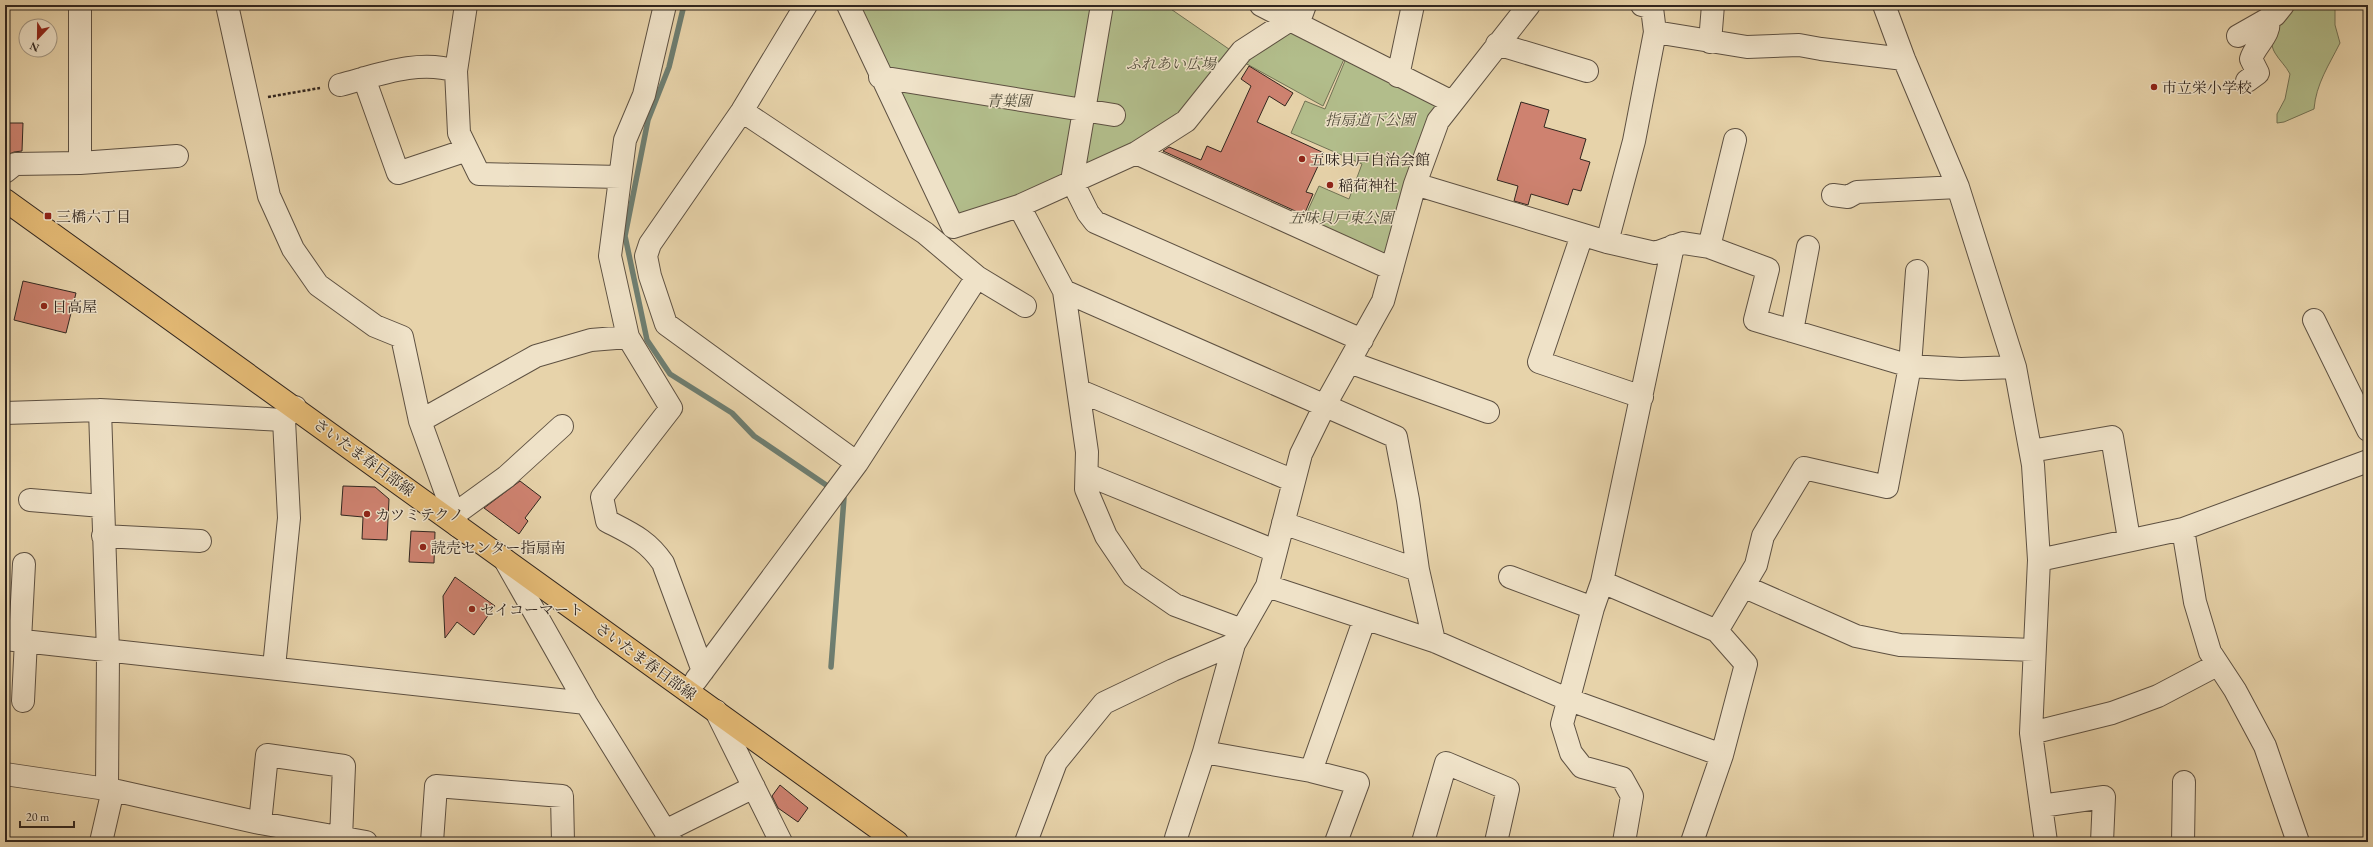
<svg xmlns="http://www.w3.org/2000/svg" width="2373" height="847" font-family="'EB Garamond','Noto Serif JP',serif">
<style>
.green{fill:#b2bd8b;stroke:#727255}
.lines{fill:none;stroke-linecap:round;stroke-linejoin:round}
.stream{stroke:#6e7e71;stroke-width:5.5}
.building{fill:#ce8270;stroke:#31261f}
.minor-casing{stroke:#5e5142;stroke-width:24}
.major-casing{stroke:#31261f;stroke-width:24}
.path{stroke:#31261f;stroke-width:2.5;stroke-dasharray:3 2;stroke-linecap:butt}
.minor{stroke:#efe2c8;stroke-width:22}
.major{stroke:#e4ba75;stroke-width:22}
.poi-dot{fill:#8f2418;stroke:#efe2c8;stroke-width:1.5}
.labels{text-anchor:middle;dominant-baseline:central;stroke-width:3;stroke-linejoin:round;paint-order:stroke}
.park-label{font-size:15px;font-style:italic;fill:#514c3a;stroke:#efe2c8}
.poi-label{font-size:15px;fill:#31261f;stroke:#efe2c8;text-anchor:start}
.street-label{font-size:15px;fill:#31261f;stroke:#efe2c8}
</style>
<rect width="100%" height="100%" fill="#e7d3aa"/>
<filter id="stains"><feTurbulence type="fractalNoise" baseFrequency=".005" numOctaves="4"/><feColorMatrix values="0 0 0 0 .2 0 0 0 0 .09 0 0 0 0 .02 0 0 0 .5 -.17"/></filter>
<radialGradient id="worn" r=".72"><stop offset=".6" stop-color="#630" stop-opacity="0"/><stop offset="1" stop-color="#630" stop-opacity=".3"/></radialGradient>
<path class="green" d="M858,5H1165L1239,56L1182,116L1088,172L956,220L894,76Z
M2290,5H2335V25L2340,43C2329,65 2316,84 2314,109L2284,122L2277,123V114L2285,99L2290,74C2286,66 2279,60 2275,53C2265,37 2282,19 2290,5Z
M1290,30L1345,57L1323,106L1245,63Z
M1347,56L1445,107L1421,135L1393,221C1394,234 1392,249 1381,257L1303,221L1319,186L1349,199L1362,164L1291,133L1305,101L1325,109Z"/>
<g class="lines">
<path class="stream" d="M684,5L669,67L648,120L625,236L647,340L670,374L732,413L754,436L832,489
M831,667L844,498L839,494"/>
</g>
<path class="building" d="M1249,66L1293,93L1285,106L1269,96L1257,122L1324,153L1306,192L1313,194L1304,215L1163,151L1169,147L1201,160L1207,146L1221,152L1251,86L1241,79Z
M1521,102L1549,110L1544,127L1586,139L1580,159L1590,162L1581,191L1573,189L1568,205L1531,194L1528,205L1514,201L1518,186L1497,180Z
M5,123H23L22,151L14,152L5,156Z
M23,281L76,293L66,333L14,320Z
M520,481L541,497L525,518L528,521L519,534L484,508Z
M343,486L375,487L389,499L387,540L362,539L363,517L341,515Z
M411,531L435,532L434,563L409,562Z
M455,577L495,606L474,635L457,622L445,638L443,596Z
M780,785L808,808L798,822L778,808L772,796Z"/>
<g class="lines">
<g class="minor-casing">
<path id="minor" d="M80,5V163
M227,5L269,196L293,249L318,285L375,326L402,337L420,421L458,526
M466,5L456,71L459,133L479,174L620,177
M665,5L644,95L625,140L610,256L628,337L671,408L602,497L607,521C632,534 647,540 663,563L703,671
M806,5L742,111L650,244L646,256L650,276L666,324L857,463
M848,5L953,227L1019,206
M1102,5L1072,181L1088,213L1095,222L1362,340
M1261,5L1290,20
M1642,5L1652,8L1655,32L1747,47L1799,45L1821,49L1904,59
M1884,5L1904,59L1958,187L2015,367L2033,465L2039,560L2031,733L2046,842
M1298,24L1305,5
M2238,36L2275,15L2283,5
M1710,42L1713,5
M1497,44L1587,71
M1398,76L1413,5
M880,77L1114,115
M364,78L398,173L467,150
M2247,81L2258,73L2251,59C2255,45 2272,34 2268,19
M340,85C378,75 418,59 456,71
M742,111L925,233L977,277L1025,306
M1136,153L1392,269
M5,172L15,164L80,163L177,156
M1415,184L1607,242L1655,253L1683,243L1709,247L1768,269L1755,320L1910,366L1961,369L2015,367
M1833,195L1848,197L1857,192L1958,187
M1582,235L1539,362L1642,397
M1607,242L1634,141L1655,32
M1709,247L1735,140
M1064,291L1396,437L1408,500L1418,570L1434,641
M2314,320L2368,430
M1792,331L1808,247
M1349,362L1488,412
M1080,391L1294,481
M100,410L108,652L107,789
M5,413L100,410L284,420L295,407
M420,421L536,356L591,340L628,337
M2031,451L2112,437L2129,539
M1088,475L1275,551
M30,500L102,506
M455,514L506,477L562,426
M1283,523L1418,570
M2183,529L2195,602L2210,652L2235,690L2265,746L2298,842
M103,536L200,541
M505,560L586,703L672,842
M2039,560L2183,529L2368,461
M1510,577L1593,608
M1602,582L1717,631L1756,565L1763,536L1804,468L1887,487L1910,366L1917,271
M1267,586L1434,641L1567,699L1722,755
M1745,587L1856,636L1900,645L2034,650
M1242,630L1175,605L1133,576L1106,536L1086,489L1087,452L1064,291L1019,206L1136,153L1186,121L1242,51L1290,20L1452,102
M5,639L586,703
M20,640L24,564
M1234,644L1204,752L1311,771L1358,783L1336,842
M274,667L289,518L284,420
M696,680L857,463L977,277
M23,701L26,640
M716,711L781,842
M2031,733L2112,713L2158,696L2217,665
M1311,771L1365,618
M5,774L113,790L260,823L366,842
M2041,806L2104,797L2102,842
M260,823L267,755L344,766L341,838
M665,831L754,787
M1176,838L1204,752
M101,842L113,790
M432,842L436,786L562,796L563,842
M1026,842L1056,762L1104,703L1173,670L1234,644L1267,586L1301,454L1325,405L1383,301L1415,184L1438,121L1529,5
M1423,842L1446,763L1508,789L1496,842
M1624,842L1632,796L1622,778L1582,767L1571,753L1562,724L1593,608L1602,582L1673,246
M1692,842L1722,755L1746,664L1717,631
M2183,842L2184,782"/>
</g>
<g class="major-casing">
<path id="major" d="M5,200L897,842"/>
</g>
<path class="path" d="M268,97L320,88"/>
<use href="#minor" class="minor"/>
<use href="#major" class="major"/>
</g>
<g class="poi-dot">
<circle cx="2154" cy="87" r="4"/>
<circle cx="1302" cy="159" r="4"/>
<circle cx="1330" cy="185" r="4"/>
<rect x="44" y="212" width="8" height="8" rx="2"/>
<circle cx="44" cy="306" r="4"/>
<circle cx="367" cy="514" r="4"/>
<circle cx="423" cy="547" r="4"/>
<circle cx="472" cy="609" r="4"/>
</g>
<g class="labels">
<g class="park-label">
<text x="1171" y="63">ふれあい広場</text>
<text x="1009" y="100">青葉園</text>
<text x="1370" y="119">指扇道下公園</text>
<text x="1341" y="217">五味貝戸東公園</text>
</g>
<g class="poi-label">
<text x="2162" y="87">市立栄小学校</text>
<text x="1310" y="159">五味貝戸自治会館</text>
<text x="1338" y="185">稲荷神社</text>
<text x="56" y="216">三橋六丁目</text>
<text x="52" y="306">日高屋</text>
<text x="375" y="514">カツミテクノ</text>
<text x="431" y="547">読売センター指扇南</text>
<text x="480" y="609">セイコーマート</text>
</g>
<g class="street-label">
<text transform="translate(364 457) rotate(36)">さいたま春日部線</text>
<text transform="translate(646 661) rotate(36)">さいたま春日部線</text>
</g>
</g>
<rect width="2373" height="847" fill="none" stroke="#e7d3aa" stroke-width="20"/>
<rect x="6" y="6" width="2361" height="835" fill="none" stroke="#31261f" stroke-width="2"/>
<rect x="10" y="10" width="2353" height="827" fill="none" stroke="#31261f"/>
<g transform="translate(38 38) rotate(202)"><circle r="19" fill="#efe2c8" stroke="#a39784"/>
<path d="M0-3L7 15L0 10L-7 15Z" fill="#8f2418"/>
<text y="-6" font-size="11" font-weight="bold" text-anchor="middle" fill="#31261f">N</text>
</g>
<path d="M20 821v6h54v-6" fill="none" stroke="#31261f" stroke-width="2"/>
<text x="26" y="821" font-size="12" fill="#31261f" stroke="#efe2c8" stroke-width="3" paint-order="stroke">20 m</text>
<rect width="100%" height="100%" filter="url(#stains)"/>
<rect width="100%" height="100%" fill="url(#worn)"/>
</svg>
